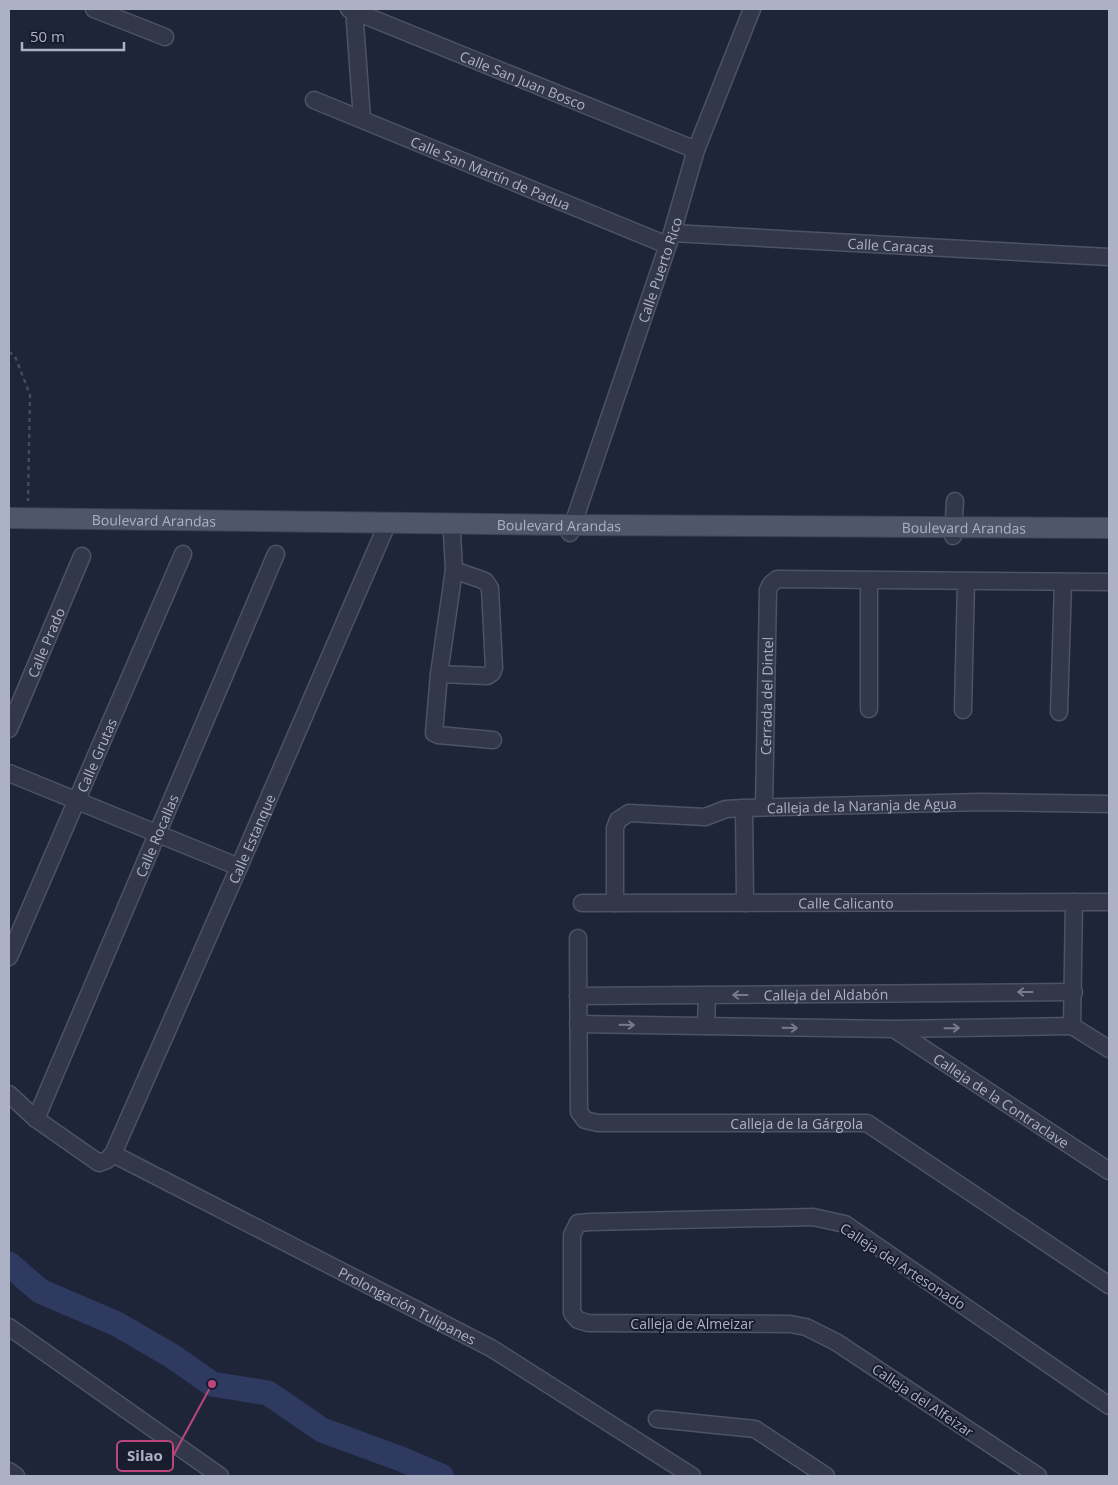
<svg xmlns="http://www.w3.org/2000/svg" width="1118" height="1485" font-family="'Open Sans',sans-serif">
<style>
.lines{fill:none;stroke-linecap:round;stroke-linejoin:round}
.river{stroke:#2f3a60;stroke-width:25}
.minor-casing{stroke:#4d5264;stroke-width:19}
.major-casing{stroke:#3c4153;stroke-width:22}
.path{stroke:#3e4f58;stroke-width:2.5;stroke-dasharray:4 4;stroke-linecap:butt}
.minor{stroke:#33374a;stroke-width:16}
.major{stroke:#50566a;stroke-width:20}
.oneway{stroke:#767a8e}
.labels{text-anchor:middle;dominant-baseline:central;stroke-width:4;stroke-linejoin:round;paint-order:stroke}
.street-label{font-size:14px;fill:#adb1c6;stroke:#181d2e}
.leader{fill:none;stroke:#bc467b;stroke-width:2}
.callout-dot{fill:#bc467b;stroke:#181d2e;stroke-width:2}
.callout{fill:#181d2e;stroke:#bc467b;stroke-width:2}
.callout-label{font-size:15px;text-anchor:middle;font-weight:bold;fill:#adb1c6}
</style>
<rect width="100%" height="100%" fill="#1f2539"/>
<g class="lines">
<path class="river" d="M9,1264L40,1291L117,1324L172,1356L212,1384L268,1393L322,1430L401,1459L441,1476"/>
<g class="minor-casing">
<g id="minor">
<path d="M94,9L165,37"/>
<path id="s1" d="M349,9L696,150"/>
<path d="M354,9L362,119"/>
<path id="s2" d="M314,100L667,245"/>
<path id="s3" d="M672,233L1109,257"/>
<path d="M452,533L454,570L439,674L434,733L438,735L493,740"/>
<path id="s4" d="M570,533L672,233L696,150L752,9"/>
<path d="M953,536L955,501"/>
<path d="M439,674L487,676L492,673L494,668L490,588L485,581L454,570"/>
<path d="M869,709V580"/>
<path d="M963,710L966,581"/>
<path d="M1059,712L1063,582"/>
<path id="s5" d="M9,729L82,556"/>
<path d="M9,773L239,867"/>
<path id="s6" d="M764,807L768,590L771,584L777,579L1109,582"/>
<path d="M744,808L745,903"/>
<path id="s7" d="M582,903L1109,902"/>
<path id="s8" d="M615,903V828L618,820L629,813L705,817L726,809L744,808L980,802L1109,804"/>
<path id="s9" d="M578,938L579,1112L585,1120L598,1123H867L1109,1285"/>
<path id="s10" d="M9,957L183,554"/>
<path id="s11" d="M578,996L1074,992"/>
<path d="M578,1024L894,1029L1072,1026"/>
<path d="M706,1026L707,995"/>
<path d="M1072,1026L1074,902"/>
<path d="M1072,1026L1109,1049"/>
<path id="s12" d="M894,1029L1109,1171"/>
<path id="s13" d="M9,1094L36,1119L99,1163L107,1160L113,1154L239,867L388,522"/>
<path id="s14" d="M36,1119L276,554"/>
<path id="s15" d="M113,1154L491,1348L692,1476"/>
<path d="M9,1327L220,1476"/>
<path d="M657,1419L755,1429L826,1476"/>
<path d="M9,1471L16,1476"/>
<path d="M1038,1476L836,1342L806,1327L790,1324L588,1323L578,1320L572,1313V1235L578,1223L590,1222L813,1217L845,1224L1109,1406"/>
</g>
</g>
<g class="major-casing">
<g id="major">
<path id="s16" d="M9,518L573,525L1109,528"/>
</g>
</g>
<path class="path" d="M9,352L15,356L30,395L28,501"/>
<use href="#minor" class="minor"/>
<use href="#major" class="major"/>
</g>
<defs><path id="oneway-shaft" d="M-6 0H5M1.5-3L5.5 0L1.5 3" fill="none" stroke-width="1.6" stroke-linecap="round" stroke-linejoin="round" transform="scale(1.25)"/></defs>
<g class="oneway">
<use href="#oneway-shaft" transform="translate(1025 992) rotate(180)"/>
<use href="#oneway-shaft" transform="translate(740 995) rotate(180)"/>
<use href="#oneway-shaft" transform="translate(627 1025) rotate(1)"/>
<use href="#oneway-shaft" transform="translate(790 1028) rotate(1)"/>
<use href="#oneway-shaft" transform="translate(952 1028) rotate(-1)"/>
</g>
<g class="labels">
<g class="street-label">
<text stroke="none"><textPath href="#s1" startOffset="188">Calle San Juan Bosco</textPath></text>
<text stroke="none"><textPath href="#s2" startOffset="191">Calle San Martín de Padua</textPath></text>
<text stroke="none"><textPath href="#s3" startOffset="219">Calle Caracas</textPath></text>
<text stroke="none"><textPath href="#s4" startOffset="278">Calle Puerto Rico</textPath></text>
<text stroke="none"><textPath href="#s16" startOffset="145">Boulevard Arandas</textPath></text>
<text stroke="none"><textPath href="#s16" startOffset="550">Boulevard Arandas</textPath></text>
<text stroke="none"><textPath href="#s16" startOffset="955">Boulevard Arandas</textPath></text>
<text stroke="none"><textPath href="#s5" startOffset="94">Calle Prado</textPath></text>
<text stroke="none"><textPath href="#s6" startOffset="111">Cerrada del Dintel</textPath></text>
<text stroke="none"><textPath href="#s10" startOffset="220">Calle Grutas</textPath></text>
<text stroke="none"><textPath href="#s8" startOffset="331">Calleja de la Naranja de Agua</textPath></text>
<text stroke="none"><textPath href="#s14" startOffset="308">Calle Rocallas</textPath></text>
<text stroke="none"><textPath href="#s13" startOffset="475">Calle Estanque</textPath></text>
<text stroke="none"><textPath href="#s7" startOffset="264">Calle Calicanto</textPath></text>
<text stroke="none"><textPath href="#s11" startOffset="248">Calleja del Aldabón</textPath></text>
<text stroke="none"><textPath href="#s12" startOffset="129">Calleja de la Contraclave</textPath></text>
<text stroke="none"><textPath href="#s9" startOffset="396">Calleja de la Gárgola</textPath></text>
<text transform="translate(903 1266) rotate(33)">Calleja del Artesonado</text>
<text stroke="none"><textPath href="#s15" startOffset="331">Prolongación Tulipanes</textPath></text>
<text x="692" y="1323">Calleja de Almeizar</text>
<text transform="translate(923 1400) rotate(34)">Calleja del Alfeizar</text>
</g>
</g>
<path class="leader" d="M212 1384L173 1456"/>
<circle class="callout-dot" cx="212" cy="1384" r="5"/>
<rect class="callout" x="117" y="1441" width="56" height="30" rx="5"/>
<g class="callout-label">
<text x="145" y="1461">Silao</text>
</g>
<rect width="1118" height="1485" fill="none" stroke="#adb1c6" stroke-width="20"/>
<path d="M22 42v8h102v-8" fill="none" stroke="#adb1c6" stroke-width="2.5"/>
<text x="30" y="42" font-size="15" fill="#adb1c6" stroke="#181d2e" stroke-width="4" paint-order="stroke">50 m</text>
</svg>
